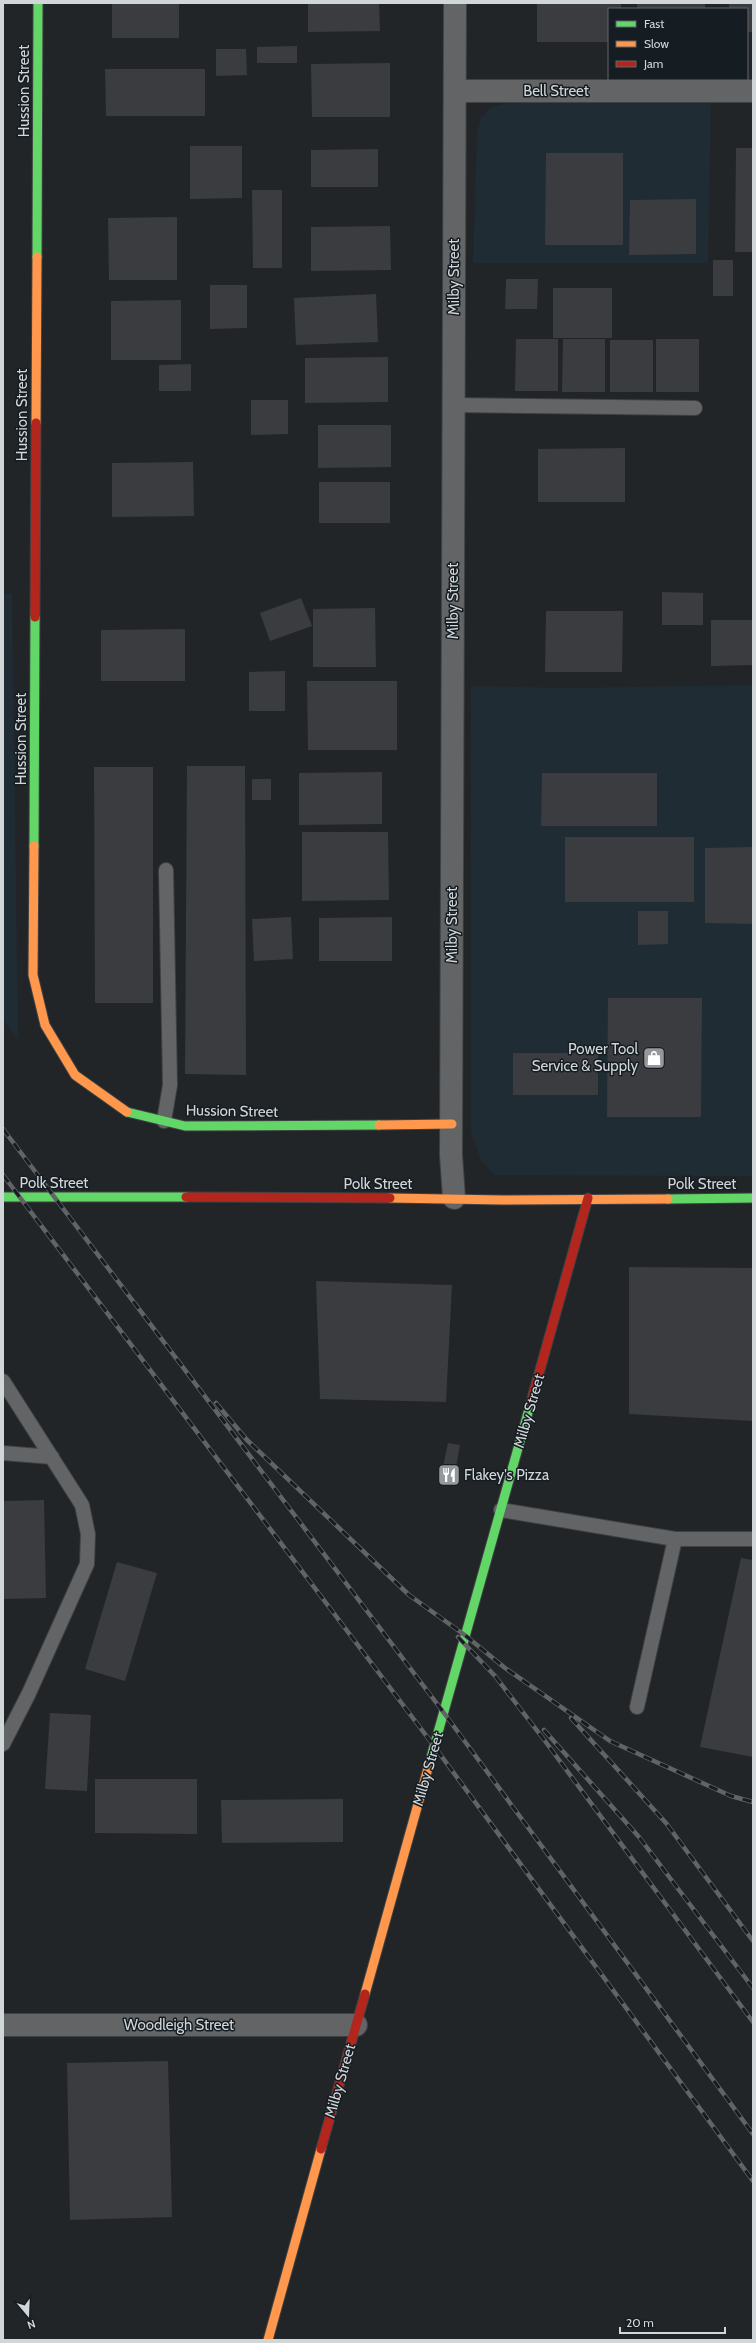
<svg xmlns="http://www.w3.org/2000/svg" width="756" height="2343" font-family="Cabin,sans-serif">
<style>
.built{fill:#202c34}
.building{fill:#3a3c3f}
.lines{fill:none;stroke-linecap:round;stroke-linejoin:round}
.lane-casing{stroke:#3f4143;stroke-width:16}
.street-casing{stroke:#3f4143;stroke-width:24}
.fast-casing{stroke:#3f4143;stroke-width:11}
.slow-casing{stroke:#3f4143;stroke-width:11}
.jam-casing{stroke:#3f4143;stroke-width:11}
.lane{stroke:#636465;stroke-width:14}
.street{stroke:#636465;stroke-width:22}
.fast{stroke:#63d668;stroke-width:9}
.slow{stroke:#ff974d;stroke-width:9}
.jam{stroke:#b3261e;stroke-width:9}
.rail-casing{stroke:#626364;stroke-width:4.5}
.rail{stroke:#161d22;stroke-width:3;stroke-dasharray:9;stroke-linecap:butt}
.labels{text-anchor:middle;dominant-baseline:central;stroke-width:3;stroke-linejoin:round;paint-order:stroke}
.street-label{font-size:15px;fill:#d1d6d9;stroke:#161d22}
.poi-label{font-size:15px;fill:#d1d6d9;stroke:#161d22;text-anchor:end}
</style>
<rect width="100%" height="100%" fill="#222528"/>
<path class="built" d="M711,100L708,263H473L477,133L481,117L492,107L513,102Z
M3,594H12L18,1040L3,1019Z
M753,685V1176L495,1175L481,1161L471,1132V686L567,688Z"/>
<path class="building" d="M112,3H179V38H112Z
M308,3H379L380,31L308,32Z
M537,3H621V9H609V42H537Z
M637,3H705V9H637Z
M729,3H753V32H747V9H729Z
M297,46V63H257V47Z
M216,49H246L247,75L216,76Z
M390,63V117H312L311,64Z
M105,69H205V116H106Z
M190,146H242V198L190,199Z
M736,148H753V252H735Z
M378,149V187H311V150Z
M546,153H623V245H545Z
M252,190H282V268H253Z
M696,199V254L629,255L630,200Z
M177,217V280H109L108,218Z
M390,226L391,270L311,271V227Z
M713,260H733V296H713Z
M506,279H538L537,309H505Z
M210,285H247V328L210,329Z
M553,288H612V338H553Z
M376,294L378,342L296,345L294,298Z
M181,300V360H111V301Z
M516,339H558V391H515Z
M563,339H605V392H562Z
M656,339H699V392H656Z
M610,340H653V392H610Z
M388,357V402L305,403V358Z
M191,364V391H159V365Z
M251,400H288V434L251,435Z
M318,425H391V467L318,468Z
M625,448V502H538V449Z
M193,462L194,516L112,517V463Z
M319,482H390V523H319Z
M662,592L703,593V625H662Z
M301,598L312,626L270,641L260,613Z
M375,608L376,667H313V609Z
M546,611H623L622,672H545Z
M711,620H753V665L711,666Z
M185,629V681H101V630Z
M285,671V711H249V672Z
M307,681H397V750H308Z
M187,766H245L246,1075L185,1074Z
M94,767H153V1003H95Z
M382,772V824L299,825V773Z
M542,773H657V826H541Z
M252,779H271V800H252Z
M302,832H388L389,900L302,901Z
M565,837H694V902H565Z
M753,847V924L705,923V848Z
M638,911H668V944L638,945Z
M291,917L293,959L254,961L252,919Z
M392,917V961H319V918Z
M608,998H702L701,1117H607Z
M513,1053H598V1095H513Z
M629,1267L753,1268V1421L629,1414Z
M316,1281L452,1285L446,1402L320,1399Z
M448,1443L460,1445L453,1484L440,1481Z
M44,1500L46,1598L3,1599V1501Z
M741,1558L753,1560V1757L700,1747Z
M117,1562L157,1573L125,1681L85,1669Z
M50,1713L91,1715L87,1791L45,1789Z
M95,1779H197V1834L95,1833Z
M343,1799V1842L222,1843L221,1800Z
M168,2061L172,2217L70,2220L67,2063Z"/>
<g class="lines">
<g class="lane-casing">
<path id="lane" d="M454,405L695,408
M164,1121L170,1085L166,870
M3,1381L82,1505L88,1534L87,1564L29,1693L3,1744
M3,1453L52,1457
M501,1510L675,1539H753
M637,1707L675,1539"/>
</g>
<g class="street-casing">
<path id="street" d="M455,91H753
M454,1198L451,1155L455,3
M3,2025H356"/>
</g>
<g class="fast-casing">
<path id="fast" d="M37,257L38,3
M34,846L35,617
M127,1112L185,1126L379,1125
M3,1197H186
M668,1199L753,1198
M430,1761L531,1402"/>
</g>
<g class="slow-casing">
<path id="slow" d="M36,423L37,257
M34,846L33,975L45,1025L75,1075L127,1112
M379,1125L452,1124
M390,1198L502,1200L668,1199
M365,1994L430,1761
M268,2340L321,2149"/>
</g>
<g class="jam-casing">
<path id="jam" d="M35,617L36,423
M186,1197L390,1198
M531,1402L588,1198
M321,2149L365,1994"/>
</g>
<use href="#lane" class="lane"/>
<use href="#street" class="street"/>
<use href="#fast" class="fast"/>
<use href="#slow" class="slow"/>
<use href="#jam" class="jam"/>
<g class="rail-casing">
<path id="rail" d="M3,1129L444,1713L753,2134
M3,1175L434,1746L753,2181
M216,1403L247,1440L409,1595L466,1636L505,1668L610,1741L731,1796L753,1802
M458,1637L495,1676L545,1741L753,2022
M571,1718L666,1823L753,1941
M544,1730L639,1837L753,1988"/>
</g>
<use href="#rail" class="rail"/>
</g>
<defs>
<g id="shop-square" transform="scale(1.15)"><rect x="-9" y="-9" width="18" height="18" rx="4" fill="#94989b" stroke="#161d22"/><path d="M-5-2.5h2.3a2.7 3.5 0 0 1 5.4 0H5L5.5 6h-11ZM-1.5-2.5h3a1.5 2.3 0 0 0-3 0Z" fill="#fff"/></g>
<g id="restaurant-square" transform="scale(1.15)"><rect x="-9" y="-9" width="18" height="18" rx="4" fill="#94989b" stroke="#161d22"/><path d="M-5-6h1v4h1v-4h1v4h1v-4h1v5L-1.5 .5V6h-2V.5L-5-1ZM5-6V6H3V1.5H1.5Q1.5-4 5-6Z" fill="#fff"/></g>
</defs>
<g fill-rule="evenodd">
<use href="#shop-square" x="654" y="1058"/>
<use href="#restaurant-square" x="449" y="1475"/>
</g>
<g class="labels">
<g class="street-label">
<text transform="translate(24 91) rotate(-90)">Hussion Street</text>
<text x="556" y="91">Bell Street</text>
<text transform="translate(454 277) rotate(-90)">Milby Street</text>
<text transform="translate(22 415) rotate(-90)">Hussion Street</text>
<text transform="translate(453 601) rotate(-90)">Milby Street</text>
<text transform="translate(21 739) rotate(-90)">Hussion Street</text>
<text transform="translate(452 925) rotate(-90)">Milby Street</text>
<text transform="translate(232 1111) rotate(1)">Hussion Street</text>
<text x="54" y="1183">Polk Street</text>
<text x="378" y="1184">Polk Street</text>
<text x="702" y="1184">Polk Street</text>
<text transform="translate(529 1411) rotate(-74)">Milby Street</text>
<text transform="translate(428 1769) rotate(-74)">Milby Street</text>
<text x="179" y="2025">Woodleigh Street</text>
<text transform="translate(340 2081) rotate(-74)">Milby Street</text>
</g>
<g class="poi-label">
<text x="638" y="1049">Power Tool<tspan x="638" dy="17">Service &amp; Supply</tspan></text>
<text x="464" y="1475" text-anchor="start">Flakey's Pizza</text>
</g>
</g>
<rect width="756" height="2343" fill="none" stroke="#d1d6d9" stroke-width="8"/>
<rect x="608" y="8" width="140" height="72" fill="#161d22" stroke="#61676b"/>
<rect x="616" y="21" width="20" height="6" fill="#63d668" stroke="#61676b"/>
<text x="644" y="28" font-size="12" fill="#d1d6d9">Fast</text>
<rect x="616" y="41" width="20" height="6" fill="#ff974d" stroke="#61676b"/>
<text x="644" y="48" font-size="12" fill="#d1d6d9">Slow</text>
<rect x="616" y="61" width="20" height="6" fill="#b3261e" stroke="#61676b"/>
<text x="644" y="68" font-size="12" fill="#d1d6d9">Jam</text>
<g transform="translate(28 2315) rotate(161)" stroke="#161d22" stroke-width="3" paint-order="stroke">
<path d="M0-3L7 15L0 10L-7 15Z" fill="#d1d6d9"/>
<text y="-6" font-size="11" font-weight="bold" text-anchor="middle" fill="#d1d6d9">N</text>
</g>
<path d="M620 2327v6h105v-6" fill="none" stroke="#d1d6d9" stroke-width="2"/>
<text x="626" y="2327" font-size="12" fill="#d1d6d9" stroke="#161d22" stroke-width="3" paint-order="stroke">20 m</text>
</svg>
